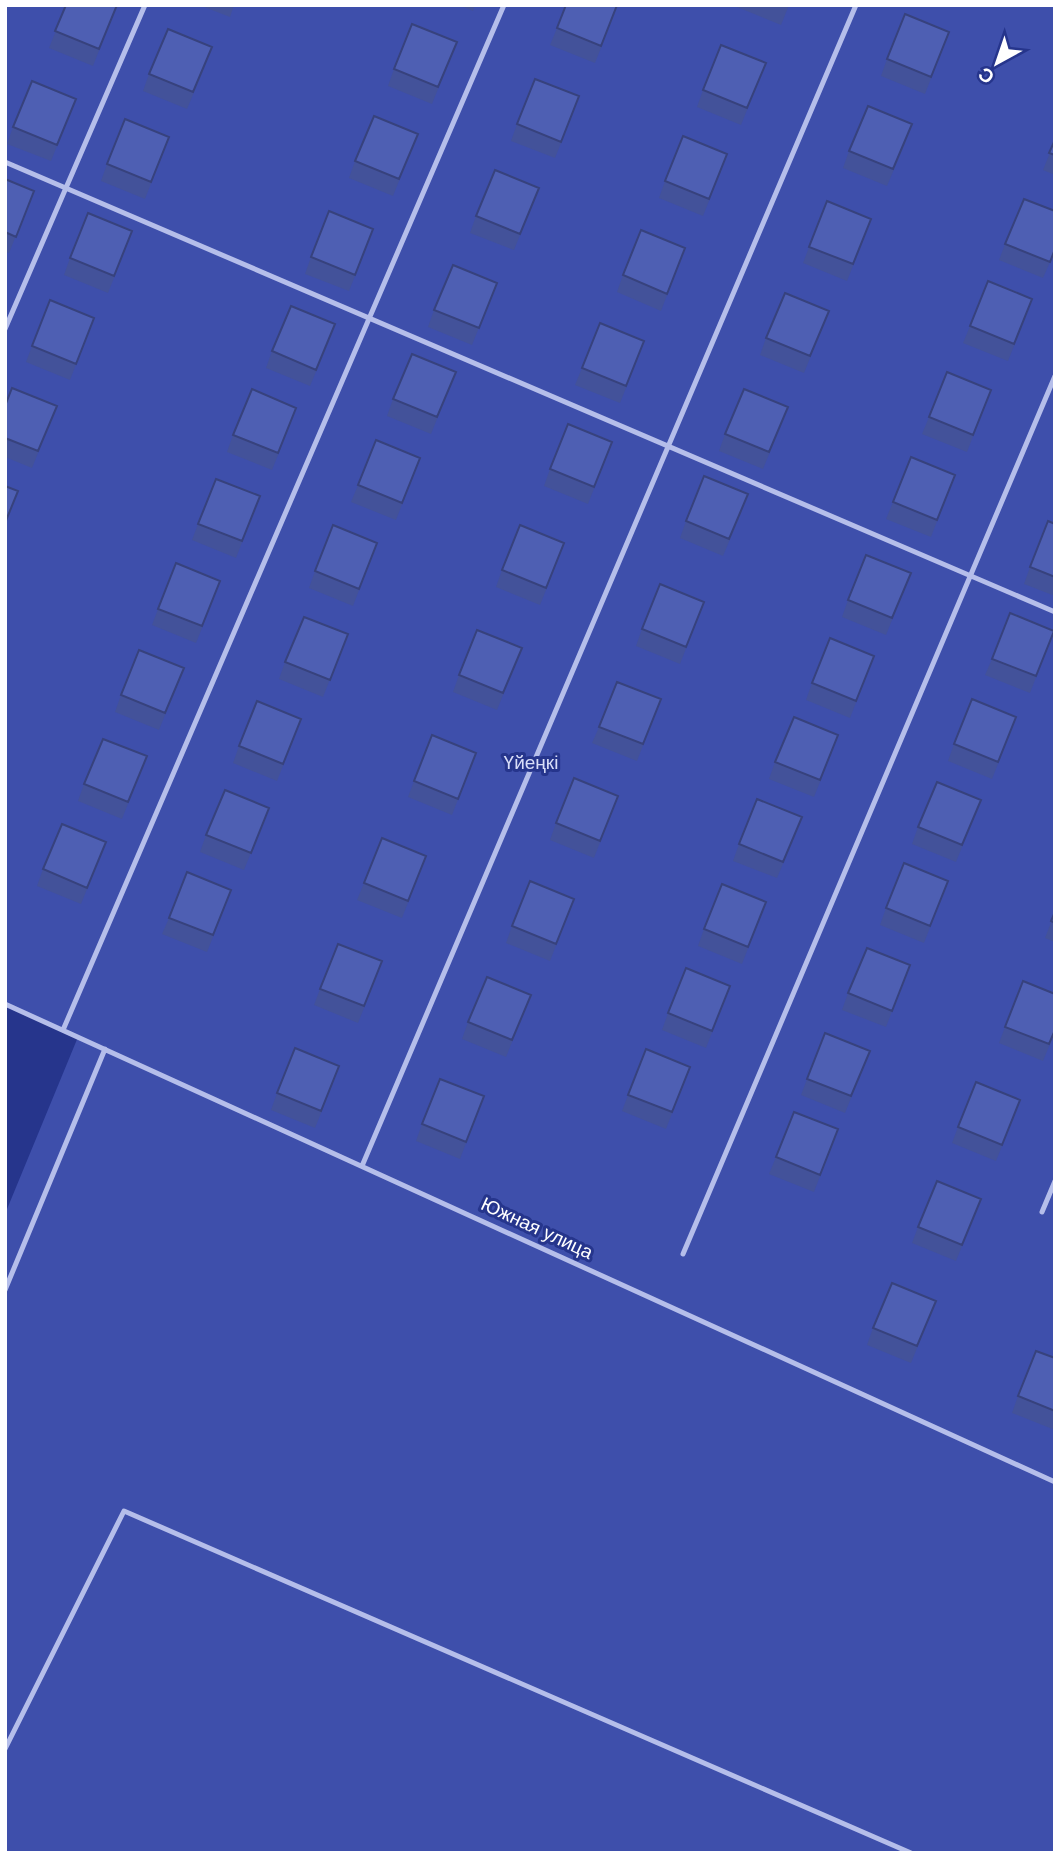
<svg xmlns="http://www.w3.org/2000/svg" width="1060" height="1858" font-family="Helvetica,sans-serif">
<style>
.green{fill:#3e4fab}
.lines{fill:none;stroke-linecap:round;stroke-linejoin:round}
.service{stroke:#b5beea;stroke-width:5}
.wall{fill:#43529a}
.building{fill:#4e5fb3;stroke:#37427d;stroke-width:2}
.labels{text-anchor:middle;dominant-baseline:central;stroke-width:6;stroke-linejoin:round;paint-order:stroke}
.park-label{font-size:19px;fill:#d9def8;stroke:#26358c}
.street-label{font-size:19px;fill:#fff;stroke:#26358c}
</style>
<rect width="100%" height="100%" fill="#26358c"/>
<path class="green" d="M5,5H1055V1853H5V1214L78,1037L5,1004Z"/>
<g class="lines">
<path class="service" d="M5,162L1055,612
M5,329L145,5
M5,1004L1055,1482
M63,1030L504,5
M362,1166L856,5
M1042,1212L1055,1181
M683,1254L1055,376
M5,1290L105,1049
M5,1749L124,1511L911,1853"/>
</g>
<path class="wall" d="M66,5H117L93,66L49,48Z
M199,5H234L230,17Z
M459,5H475L473,11Z
M618,5L595,63L550,45L557,28Z
M738,5H789L781,25L737,7Z
M949,32L925,94L881,76L887,59Z
M457,42L432,104L388,86L394,69Z
M766,63L741,125L697,107L703,90Z
M206,64L187,109L143,91L149,74Z
M76,99L51,161L7,144L13,127Z
M573,113L555,158L511,141L517,124Z
M418,134L393,196L349,178L355,161Z
M169,137L145,199L101,181L107,164Z
M1055,140V175L1043,170Z
M906,141L887,186L843,168L849,151Z
M721,171L703,216L659,198L665,181Z
M5,179L34,191L9,253L5,252Z
M539,188L514,250L470,233L476,216Z
M865,236L847,281L803,263L809,247Z
M1005,244L1055,251L1043,278L999,260Z
M367,246L349,291L305,274L311,257Z
M126,248L108,293L64,275L70,258Z
M685,248L661,311L617,292L623,275Z
M497,283L472,345L428,327L434,310Z
M829,311L804,373L760,355L766,338Z
M1026,316L1008,361L963,343L970,326Z
M94,318L70,380L26,362L32,346Z
M329,341L310,386L266,368L272,351Z
M638,358L620,403L575,385L582,368Z
M456,372L431,434L387,416L393,399Z
M991,390L967,452L922,434L929,417Z
M5,406L50,423L32,468L5,457Z
M782,423L763,469L719,451L725,434Z
M290,425L272,470L227,452L233,435Z
M420,458L396,520L351,502L358,485Z
M606,458L588,504L544,486L550,469Z
M955,475L931,537L886,519L893,502Z
M260,496L236,558L192,540L198,524Z
M742,511L723,556L680,538L686,521Z
M1055,524V596L1024,584L1030,567Z
M377,543L353,606L309,588L315,571Z
M558,560L540,605L496,587L502,570Z
M904,590L886,635L842,617L848,600Z
M214,598L196,643L152,625L158,609Z
M698,618L680,664L636,646L642,629Z
M1054,631L1030,693L985,675L992,659Z
M348,634L323,697L279,679L285,662Z
M515,665L497,710L453,692L459,675Z
M184,668L159,730L115,712L121,695Z
M868,672L850,718L806,700L812,683Z
M661,699L637,761L592,743L599,727Z
M1010,734L992,779L948,761L954,744Z
M295,736L277,781L233,763L239,746Z
M832,752L814,797L769,779L775,762Z
M476,753L452,815L408,797L414,781Z
M147,756L122,819L78,801L84,784Z
M618,796L594,858L550,840L556,823Z
M981,800L956,862L912,844L918,827Z
M269,808L244,870L200,852L206,835Z
M796,833L777,878L733,861L739,844Z
M106,842L81,904L37,886L43,869Z
M420,872L402,918L357,900L364,883Z
M948,881L924,943L880,925L886,908Z
M574,899L550,961L506,943L512,926Z
M766,902L742,964L698,946L704,929Z
M225,907L207,952L162,934L169,918Z
M1055,912V942L1045,938Z
M910,965L886,1027L842,1010L848,993Z
M376,978L358,1023L314,1005L320,989Z
M730,986L706,1048L662,1030L668,1013Z
M531,995L506,1057L462,1039L468,1022Z
M1005,1027L1055,1032L1043,1061L999,1043Z
M870,1051L845,1113L801,1095L807,1079Z
M690,1067L666,1129L622,1111L628,1095Z
M333,1083L315,1128L271,1110L277,1093Z
M484,1096L460,1159L416,1141L422,1124Z
M1014,1116L996,1161L952,1143L958,1127Z
M838,1129L814,1192L769,1174L776,1157Z
M981,1199L956,1261L912,1243L918,1227Z
M936,1301L911,1363L867,1345L873,1328Z
M1055,1358V1430L1012,1413L1018,1396Z"/>
<path class="building" d="M66,5H117L99,49L55,31Z
M566,5H617L601,46L557,28Z
M905,14L949,32L931,77L887,59Z
M412,24L457,42L438,87L394,69Z
M168,29L212,47L193,92L149,74Z
M721,45L766,63L747,108L703,90Z
M535,79L579,96L561,142L517,124Z
M32,81L76,99L57,145L13,127Z
M868,106L912,124L893,169L849,151Z
M374,116L418,134L399,179L355,161Z
M125,119L169,137L151,182L107,164Z
M683,136L727,154L709,199L665,181Z
M1055,140V155L1049,153Z
M495,170L539,188L520,234L476,216Z
M5,179L34,191L16,237L5,232Z
M1024,199L1055,211V249L1050,262L1005,244Z
M827,201L871,219L853,264L809,247Z
M329,211L373,229L355,275L311,257Z
M88,213L132,231L114,276L70,258Z
M641,230L685,248L667,294L623,275Z
M453,265L497,283L479,328L434,310Z
M988,281L1032,299L1014,344L970,326Z
M785,293L829,311L810,356L766,338Z
M50,300L94,318L76,364L32,346Z
M291,306L335,324L316,370L272,351Z
M600,323L644,341L626,386L582,368Z
M412,354L456,372L437,417L393,399Z
M947,372L991,390L973,435L929,417Z
M12,388L57,406L38,451L5,438V406Z
M252,389L296,408L278,453L233,435Z
M744,389L788,407L769,452L725,434Z
M568,424L612,442L594,487L550,469Z
M376,440L420,458L402,503L358,485Z
M911,457L955,475L937,520L893,502Z
M704,476L748,494L729,539L686,521Z
M216,479L260,496L242,541L198,524Z
M5,486L18,491L5,523Z
M1048,521L1055,524V577L1030,567Z
M333,525L377,543L359,589L315,571Z
M520,525L564,543L546,588L502,570Z
M866,555L911,573L892,618L848,600Z
M176,563L220,581L202,626L158,609Z
M660,584L704,602L686,647L642,629Z
M1010,613L1054,631L1036,676L992,659Z
M304,617L348,634L330,680L285,662Z
M477,630L522,648L503,693L459,675Z
M830,638L874,656L856,701L812,683Z
M139,650L184,668L165,713L121,695Z
M617,682L661,699L643,744L599,727Z
M972,699L1016,717L998,762L954,744Z
M257,701L301,719L283,764L239,746Z
M794,717L838,735L820,780L775,762Z
M432,735L476,753L458,799L414,781Z
M103,739L147,756L128,802L84,784Z
M574,778L618,796L600,841L556,823Z
M937,782L981,800L962,845L918,827Z
M225,790L269,808L251,853L206,835Z
M757,799L802,817L783,862L739,844Z
M62,824L106,842L87,888L43,869Z
M382,838L426,856L408,901L364,883Z
M904,863L948,881L930,926L886,908Z
M187,872L231,890L213,935L169,918Z
M530,881L574,899L556,944L512,926Z
M722,884L766,902L748,947L704,929Z
M1055,912V923L1051,921Z
M338,944L382,961L364,1006L320,989Z
M867,948L910,965L892,1011L848,993Z
M686,968L730,986L712,1031L668,1013Z
M487,977L531,995L512,1040L468,1022Z
M1023,981L1055,994V1030L1049,1044L1005,1027Z
M825,1033L870,1051L851,1096L807,1079Z
M295,1048L339,1066L321,1111L277,1093Z
M646,1049L690,1067L672,1112L628,1095Z
M440,1079L484,1096L466,1142L422,1124Z
M976,1082L1020,1100L1002,1145L958,1127Z
M794,1112L838,1129L820,1175L776,1157Z
M937,1181L981,1199L962,1245L918,1227Z
M892,1283L936,1301L917,1346L873,1328Z
M1036,1351L1055,1358V1411L1018,1396Z"/>
<g class="labels">
<g class="park-label">
<text x="531" y="762">Үйеңкі</text>
</g>
<g class="street-label">
<text transform="translate(537 1228) rotate(25)">Южная улица</text>
</g>
</g>
<rect width="1060" height="1858" fill="none" stroke="#ffffff" stroke-width="14"/>
<g transform="translate(997 63) rotate(220)" stroke="#26358c" stroke-width="5" paint-order="stroke">
<path d="M0-5L12 26L0 18L-12 26Z" fill="#ffffff"/>
<text y="-10" font-size="19" font-weight="bold" text-anchor="middle" fill="#ffffff">С</text>
</g>
</svg>
